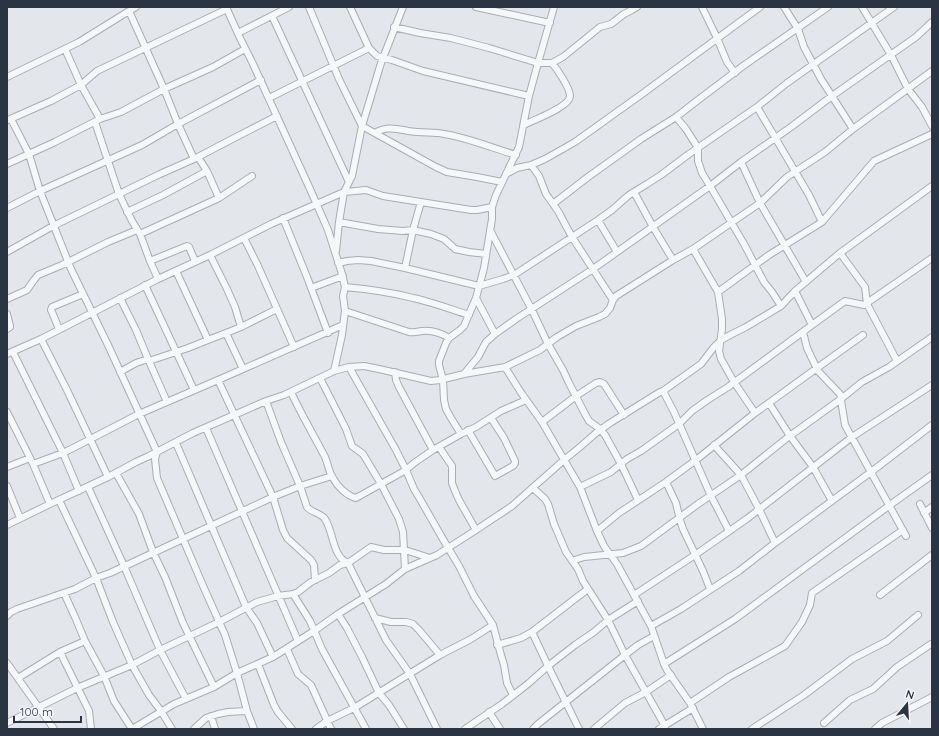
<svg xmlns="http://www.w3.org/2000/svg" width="939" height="736" font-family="Quicksand,sans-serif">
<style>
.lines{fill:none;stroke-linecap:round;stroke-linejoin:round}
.minor-casing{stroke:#a8adb5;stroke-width:8}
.minor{stroke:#f6f7f9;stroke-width:6}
</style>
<rect width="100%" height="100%" fill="#e3e6eb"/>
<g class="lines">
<g class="minor-casing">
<path id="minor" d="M226,7L240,38L253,64L310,189L328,230L342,274L345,287L343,296L345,311L342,335L334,371
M309,7L339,79L362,126L436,167L447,172L477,177L502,182
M350,7L369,48L377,56L392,60L423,71L529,96
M476,7L550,23
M702,7L717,38L727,62L735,73
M784,7L798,29L804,47L821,79L853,129
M862,7L891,55L908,89L922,107L932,126
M129,11L164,89L178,124L194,159
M272,16L349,182
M394,27L420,33L451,38L489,48L538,63H552C557,69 570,88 570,96C570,107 533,120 524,125
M238,33L289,7
M65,49L81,85L100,119
M552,63L563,57L600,27L611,24L624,14L632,10L637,7
M7,77L79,42L129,11L136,7
M269,98L369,48
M757,107L809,195L822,222
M676,117L686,129L698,148V161L702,173L710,186L744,244L764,282L772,292L781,306
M11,119L29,154L40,191L71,269L108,345L157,452L155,459L157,478L204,588L225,635L237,673L247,711L254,729
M8,120L51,101L81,85L97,71L227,9
M95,122L119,194L132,221L140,234L150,261L158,279
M375,133C388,124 402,131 417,132C426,133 435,132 444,134C469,138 492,148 516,155
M741,162L760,203L806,282
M7,164L55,142L100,119L121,112L164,89L213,67L245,49
M531,165L539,176L546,194L558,211L572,237L613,300
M506,174L517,168L531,165L545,159L575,142L642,94L760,7
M634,192L653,227L673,260
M219,198L252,176
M553,204L588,177L641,139L676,117L702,97L743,66L828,7
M7,208L40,191L142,145L178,124L261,80
M127,212L163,195L207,171
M283,218L307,277L328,333
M598,220L617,252
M339,222L378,229L403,231L413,230L431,234L444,239L453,247L455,249L469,252L486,254
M490,230L532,310L548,344L563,370L569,383L585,414L589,421L600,429L605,435L621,464L638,500
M140,234L219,198L207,171L198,157
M244,238L258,266L294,347
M693,249L718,292L722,319V329L719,351L721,359L734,382L755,413
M336,251L339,222L344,192L352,176L362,126L381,63L403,7
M7,252L53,226L86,210L160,174L194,159L238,136L277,116
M840,253L865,287L867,304L897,361
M210,255L227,289L235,307L241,327
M150,261L187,246L189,247L195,261
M338,263L347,261L358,260L371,261L405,268L479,286L503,279L514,275L598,220L612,210L629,195L647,184L661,175L689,154L757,107L787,83L894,7
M405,268L413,230L421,202
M176,271L208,340
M145,285L194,390
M345,287C368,289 390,292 413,298C432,302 450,309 469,315
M311,288L343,276
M795,291L812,325
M718,292L769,255L822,222L874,161L932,134
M120,298L136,330L148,359
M476,298L495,334
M7,299L27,290L34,280L38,275L62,265L108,242L137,230
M345,311L409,332C413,333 417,332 422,331C432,330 441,333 449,338
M7,314L10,326V327L7,329
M59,329L52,312L51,310L52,307L83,294
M803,332L807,348L818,371L840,394L845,425L906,536
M226,333L243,369
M41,339L67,390L108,477
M13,352L63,453L79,491
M7,354L41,339L158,279L210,255L271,224L344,192L366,190L383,196L471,210H477L492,207
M149,361L167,402
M349,367L396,450L406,470L414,489L420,499L444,541L459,566L474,596L493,625L501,655L504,665L507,683L513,695
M505,367L520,391L542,422L580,487L597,531L604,546L617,564L646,617L651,626L664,664L667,670L690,703L703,729
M120,372L136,363L148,359L149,361L188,348L208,340L226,333L241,327L277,309
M395,372L396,380L399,387L433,450
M464,374L478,357L486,342L495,334L516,319L593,269L710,186L741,162L791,127L832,96L916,37L932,22
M320,378L346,429L352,446L363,454L381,484L399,519L403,532L405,569
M218,380L273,497L283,530L287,538L311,560L314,565L315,580
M663,391L701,364L714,347L721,340L732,334L746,327L781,306L795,291L840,253L932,186
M291,392C301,414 313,434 324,455C328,462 328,471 333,478C337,486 347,496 356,498L406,470L414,463L433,450L461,434L476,427L501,411L526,400
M266,401L281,442L300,486L307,507C312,513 321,513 325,519C334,533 332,556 348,563L386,640L410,674L437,729
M769,403L790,436L813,467L832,501
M7,412L33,464L50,504
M542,422L576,396L596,383L600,382L604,384L624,415
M206,428L298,641
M468,430L495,476L513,466L515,463V461L504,438L491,418
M461,434L451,418L446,409L444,400L443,380L439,365V361L446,343L449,338L460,330L464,326L476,298L484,268L492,219V207L496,195L519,147L529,96L538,63L554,7
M176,443L246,607L257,623L273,657
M714,445L741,475L759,509L775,543
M439,447L452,466V483L455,491L459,500L476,530
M33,464L63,453L75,447L139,414L218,380L343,325
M7,467L30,458
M116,473L139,514L153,552L165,577L183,623L214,687
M666,482L676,503L680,520L683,529L703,571L710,589
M7,486L20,518
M88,487L124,566L160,650L186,699
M580,487L611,472L627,459L641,451L679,424L692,411L706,401L728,387L812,325L845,301L864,305L932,258
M533,488L545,499L548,504L554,524L566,552L578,569L583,581L608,620L625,655L665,726V729
M59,500L96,578L113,622L132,665L149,695L161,711L172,729
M920,504L932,528
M924,513L932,507
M7,525L50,504L108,477L136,462L149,456L193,433L266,401L284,395L334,371L349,367L364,366L379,369L431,381L440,380L464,374L505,367L540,350L557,337L576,326L599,317L605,314L610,308L613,300L616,296L673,260L693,249L760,203L787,177L825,152L853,129L932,71
M597,531L619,513L666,482L696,460L755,413L817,368L863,335
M572,561L584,557L623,553L641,546L698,504L741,475L787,438L841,399L862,382L889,367L932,337
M64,593L75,617L85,641L104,676L114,701L132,729
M293,594L310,621L322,649L366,729
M634,595L695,555L748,518L852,437L932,385
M880,595L932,555
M338,614L347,628L362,657L379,693L389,705L404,729
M7,616L11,612L17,609L75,589L96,578L110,573L273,497L300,486L332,476
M375,618L391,622H406L413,624L419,630L440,655
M651,626L681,609L739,571L775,543L871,472L932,425
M532,632L548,666L579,729
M497,645L521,638L532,632L580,595L588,589
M287,649L298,674L311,685L331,729
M60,652L89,711L91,729
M7,663L54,729
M258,664L274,705L278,712L292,729
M664,664L735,619L890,505L932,475
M18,678L60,652L85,641
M690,703L729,677L785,646L802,622L810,605L812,593L903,530
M489,712L500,729
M211,716L215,729
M7,723L77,688L132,665L160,650L219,622L257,602L278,596L293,594L298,592L311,582L329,573L340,565L348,563L371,547L384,550H405L430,558
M824,723L850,700L873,689L897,667L931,644H932
M132,729L174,704L214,687L237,673L273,657L314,631L338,614L386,584L405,569L414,565L437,555L476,530L512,506L564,460L580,447L596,433L610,423L660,392L663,391L674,412L711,496L729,531
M194,729L206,718L218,714L228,712L247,711
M316,729L327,721L354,708L440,655L471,639L493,625
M465,729L502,704L529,683L548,666L575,645L594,632L608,620L638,601
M533,729L538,724L625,655L638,645L654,636
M594,729L625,703L646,692L671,675
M659,729L693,708
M752,729L804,695L852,659L887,641L918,615
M875,729L882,723L932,697"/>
</g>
<use href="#minor" class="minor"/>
</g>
<rect width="939" height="736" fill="none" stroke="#2b3443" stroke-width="16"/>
<g transform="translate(907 704) rotate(18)" stroke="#f3f5f8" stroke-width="3" paint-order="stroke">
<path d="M0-3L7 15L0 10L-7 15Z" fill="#2b3443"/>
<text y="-6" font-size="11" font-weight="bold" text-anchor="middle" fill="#2b3443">N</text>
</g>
<path d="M14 716v6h67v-6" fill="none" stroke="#2b3443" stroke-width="2"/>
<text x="20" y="716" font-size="12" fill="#2b3443" stroke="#f3f5f8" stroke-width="3" paint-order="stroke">100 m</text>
</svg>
